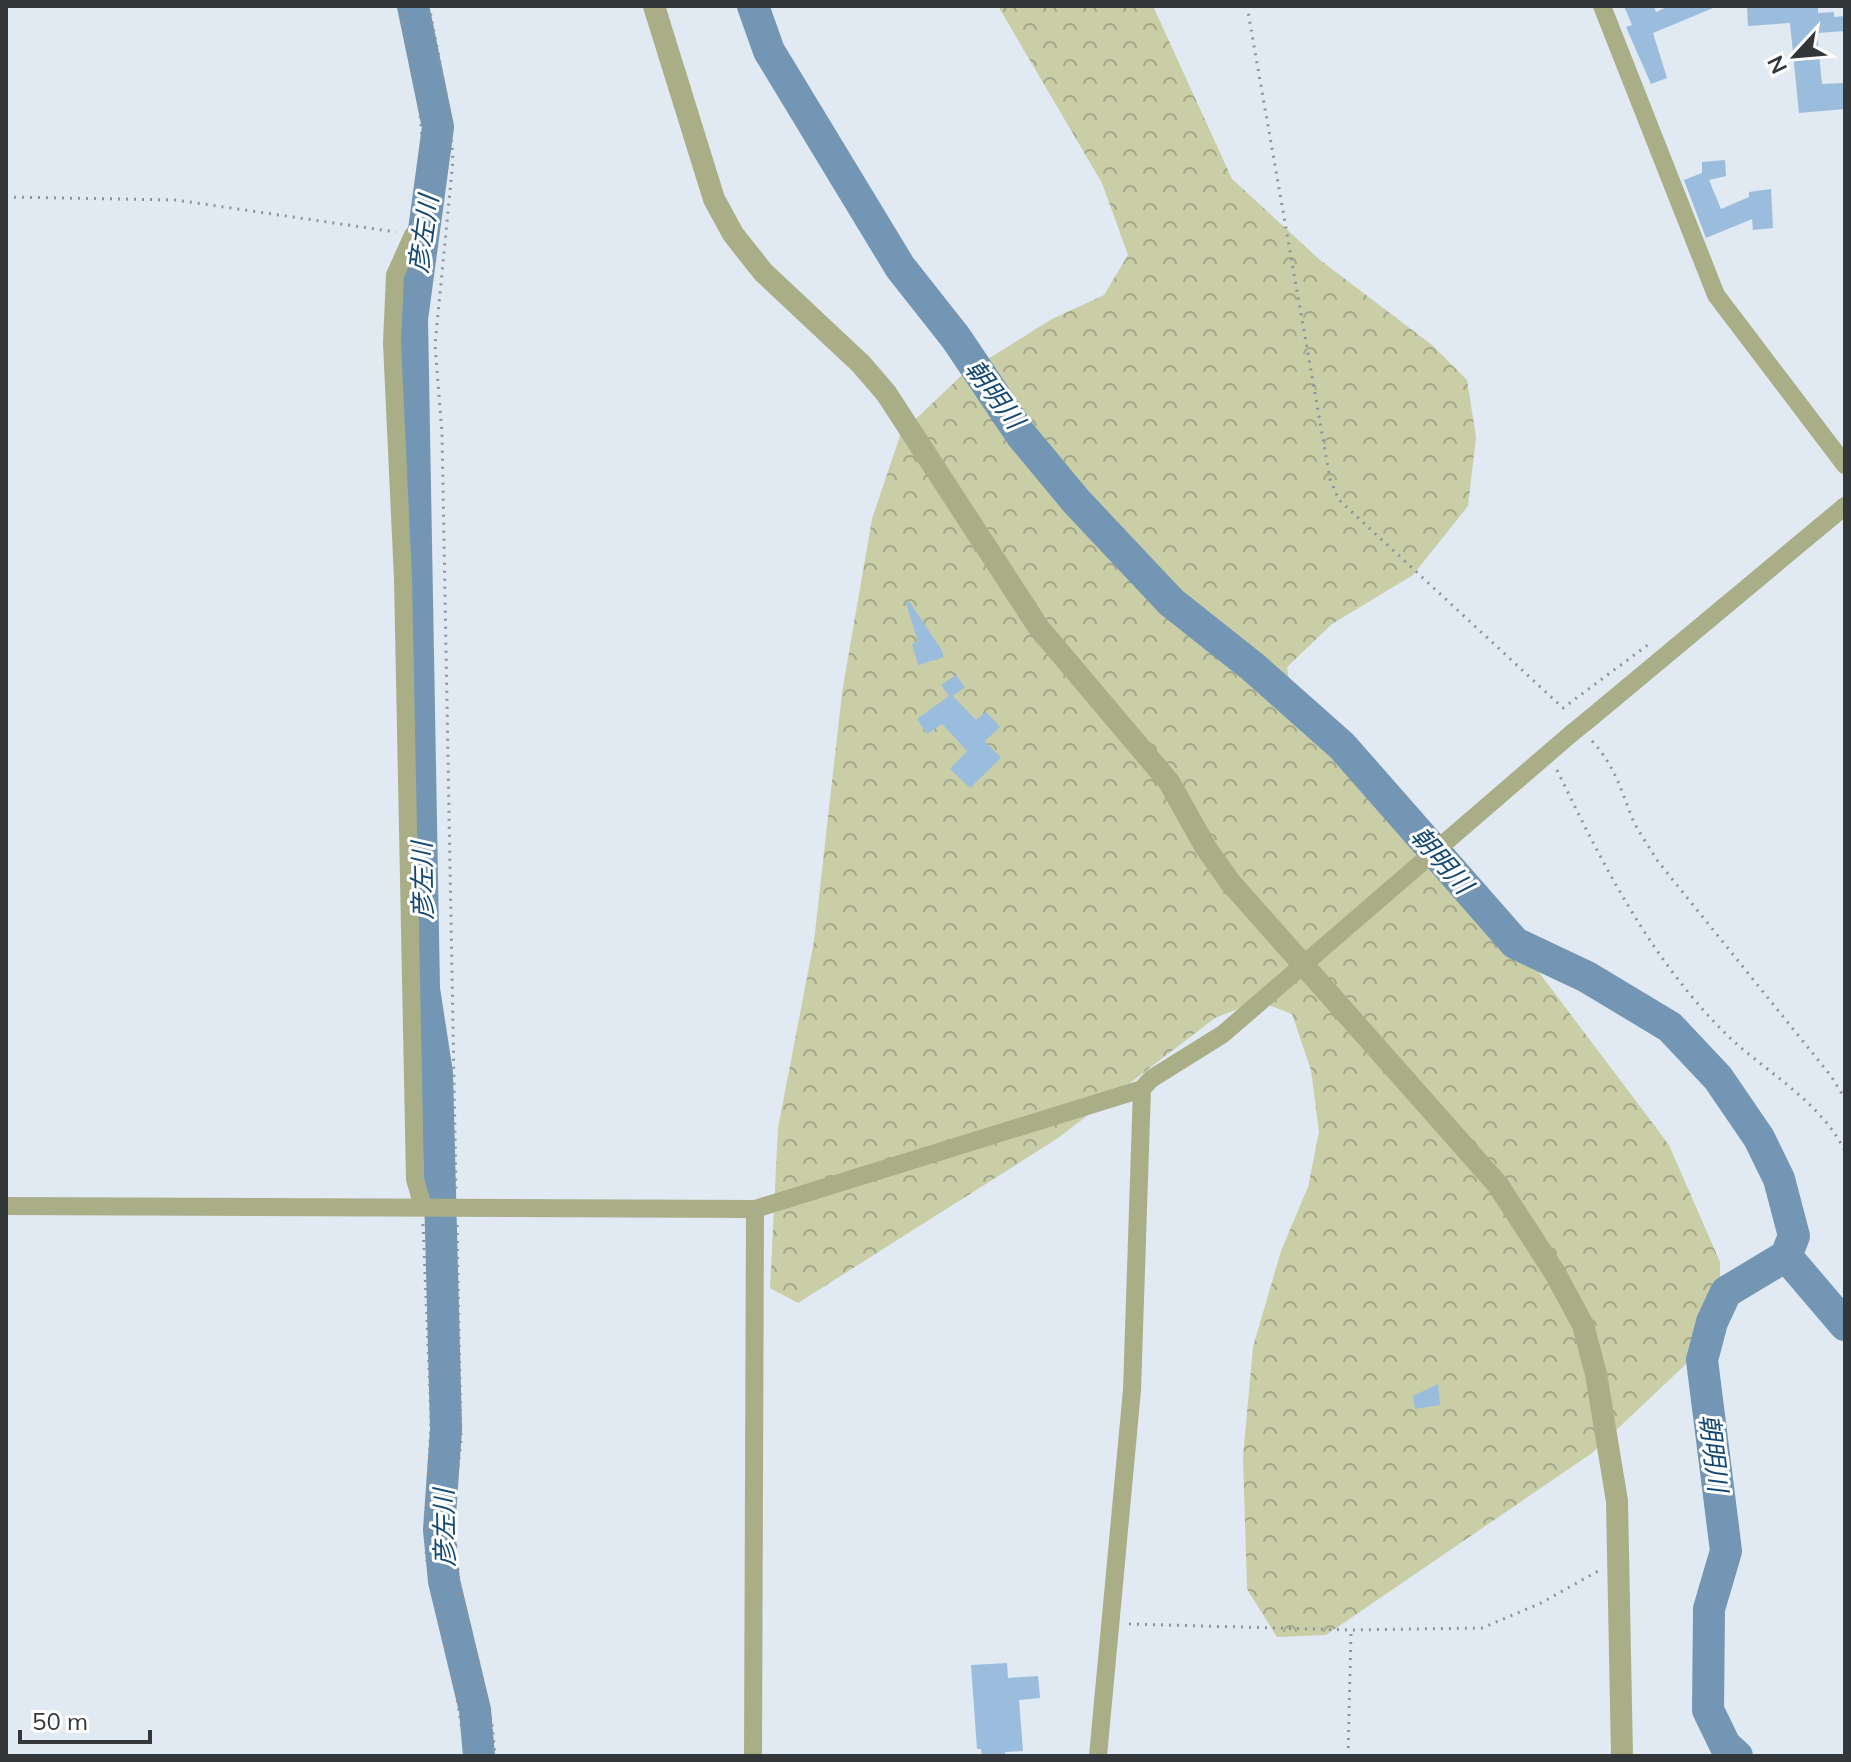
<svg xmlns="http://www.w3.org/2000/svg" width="1851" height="1762" font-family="Mulish,'Noto Sans JP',sans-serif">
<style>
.forest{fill:url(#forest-crowns)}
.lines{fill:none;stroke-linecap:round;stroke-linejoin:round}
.river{stroke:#7496b5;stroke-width:32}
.building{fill:#9abdde}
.path{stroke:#8d9399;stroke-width:3;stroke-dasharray:2 6;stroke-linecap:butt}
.minor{stroke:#a9ae87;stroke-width:18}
.tertiary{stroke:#a9ae87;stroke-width:22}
.minor-bridge{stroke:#a9ae87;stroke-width:18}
.labels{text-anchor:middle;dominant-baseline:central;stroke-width:6;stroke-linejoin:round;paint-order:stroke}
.water-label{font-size:26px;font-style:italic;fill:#134873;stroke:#fff}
</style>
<defs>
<pattern id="forest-crowns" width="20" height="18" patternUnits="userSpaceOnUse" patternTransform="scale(2)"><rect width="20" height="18" fill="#c9cea7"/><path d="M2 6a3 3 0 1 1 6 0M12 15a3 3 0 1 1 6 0" fill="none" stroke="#a4a889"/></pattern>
</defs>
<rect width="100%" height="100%" fill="#e1e9f2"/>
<path class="forest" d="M998,6H1153L1232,179L1320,260L1432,345L1467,380L1476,437L1468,506L1413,575L1332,624L1287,667L1292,701L1347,773L1397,813L1532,963L1669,1145L1720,1262V1324L1685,1365L1592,1453L1326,1635L1277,1637L1247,1589L1243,1457L1253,1347L1281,1251L1308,1187L1319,1132L1311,1070L1292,1014L1258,1001L1215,1018L1058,1138L798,1303L770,1288L778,1128L814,941L842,693L872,519L901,433L961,376L1050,320L1104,295L1128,255L1102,183Z"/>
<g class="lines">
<path class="river" d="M413,6L438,127L412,319L424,989L437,1073L446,1429L439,1530L444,1581L475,1710L479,1756
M753,6L769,51L900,267L956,338L1022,436L1076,501L1171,602L1253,667L1342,746L1515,943L1587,977L1670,1027L1718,1078L1759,1138L1779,1179L1794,1236L1786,1256L1726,1292L1712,1322L1702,1360L1726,1551L1709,1609L1708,1710L1725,1745L1737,1756
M1786,1256L1845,1325"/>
</g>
<path class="building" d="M1624,6H1654L1656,12L1669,6H1718L1653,33L1667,78L1651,84L1626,27L1632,25Z
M1747,6H1818V13L1834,12V17L1845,16V31L1817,33L1822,84L1845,83V109L1799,113L1790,23L1748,26Z
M1725,160L1726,176L1709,180L1721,209L1749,197V192L1771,189L1773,228L1753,230L1752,219L1706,238L1684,180L1702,173V162Z
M909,601L941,649L944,657L918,665L912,644L918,642L906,603Z
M956,675L965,687L953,696L976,720L986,712L1000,727L985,741L1001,758L970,788L950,769L967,751L942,724L927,734L917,719L949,696L941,685Z
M1438,1384L1440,1405L1415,1409L1413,1396Z
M1007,1663L1008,1678L1038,1676L1040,1698L1019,1700L1023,1751L1005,1752V1756H982L981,1749H977L971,1665Z"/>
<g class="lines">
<path class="path" d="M400,6C416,80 431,142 416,218
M429,6L449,109L453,160L435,345L442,433L456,1189
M1247,6L1330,479L1339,500L1563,708L1649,644
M6,197L176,200L396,232
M1592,741C1615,766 1621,790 1633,820C1639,833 1649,846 1656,859L1831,1076L1845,1099
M1557,770C1602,863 1647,952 1719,1027C1760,1070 1818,1097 1845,1151
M423,1224L431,1417L426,1557L453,1673L466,1756
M457,1225L461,1440L453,1514L459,1582L492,1724L495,1756
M1129,1624L1351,1630L1482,1628L1541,1603L1600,1570
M1348,1756L1351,1632"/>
<path class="minor" d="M1602,6L1716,295L1845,465
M413,235L395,275L392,343L403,579L415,1179L423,1207
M1587,721L1845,506
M6,1206L755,1209L1142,1089L1151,1079L1223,1034L1572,733
M753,1756L755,1209
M1098,1756L1132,1390L1142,1089"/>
<path class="tertiary" d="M654,6L714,199L733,234L763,272L861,364L886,393L1039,628L1169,782L1206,848L1230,882L1498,1185L1555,1273L1583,1325L1596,1374L1617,1501L1622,1756"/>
<path class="minor-bridge" d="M1572,733L1587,721"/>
</g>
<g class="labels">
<g class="water-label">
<text transform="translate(423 234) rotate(-82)">彦左川</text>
<text transform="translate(995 394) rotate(53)">朝明川</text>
<text transform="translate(1442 860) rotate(49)">朝明川</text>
<text transform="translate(422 881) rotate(-91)">彦左川</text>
<text transform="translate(1714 1453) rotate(83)">朝明川</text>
<text transform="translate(444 1528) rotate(-91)">彦左川</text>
</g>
</g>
<rect width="1851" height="1762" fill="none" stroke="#34373a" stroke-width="16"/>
<g transform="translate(1795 56) rotate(244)" stroke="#ffffff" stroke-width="6" paint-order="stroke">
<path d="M0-6L14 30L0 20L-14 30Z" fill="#34373a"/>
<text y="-12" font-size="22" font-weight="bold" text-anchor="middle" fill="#34373a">N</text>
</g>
<path d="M20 1730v12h130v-12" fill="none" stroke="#34373a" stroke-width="4"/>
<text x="32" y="1730" font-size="24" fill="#34373a" stroke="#ffffff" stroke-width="6" paint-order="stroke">50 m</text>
</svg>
